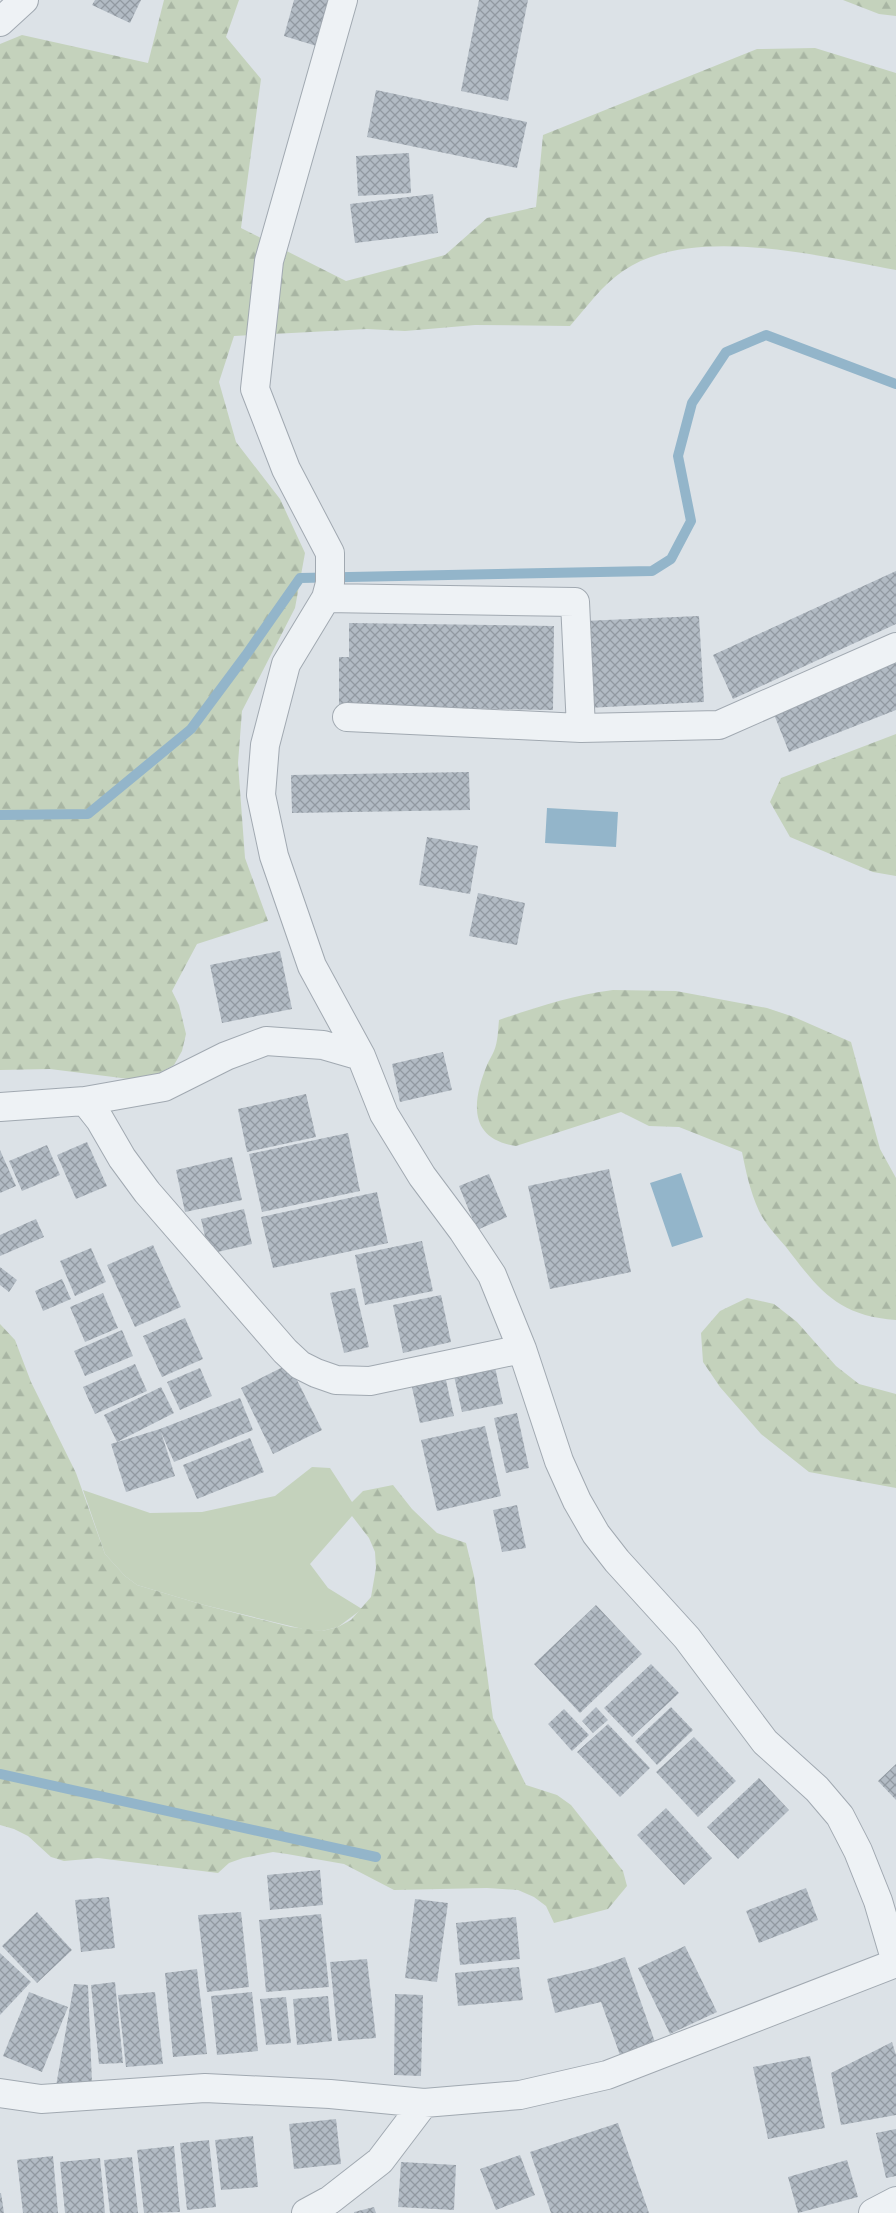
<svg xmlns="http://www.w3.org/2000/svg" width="896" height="2213" font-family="'Archivo Narrow',sans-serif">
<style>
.grass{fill:#c4d2bc}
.forest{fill:url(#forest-firs)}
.water{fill:#93b5ca}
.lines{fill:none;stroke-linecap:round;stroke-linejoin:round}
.stream{stroke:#93b5ca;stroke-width:10}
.building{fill:url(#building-cross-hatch)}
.minor-casing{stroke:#a1a9b1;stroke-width:30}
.minor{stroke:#eef2f5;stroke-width:28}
</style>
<defs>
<pattern id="forest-firs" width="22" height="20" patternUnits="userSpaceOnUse" patternTransform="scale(1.25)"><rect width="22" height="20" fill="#c4d2bc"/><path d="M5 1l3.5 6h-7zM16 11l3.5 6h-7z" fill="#a8b5a3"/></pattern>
<pattern id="building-cross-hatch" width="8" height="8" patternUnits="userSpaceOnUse" patternTransform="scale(1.25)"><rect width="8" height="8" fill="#b2bbc4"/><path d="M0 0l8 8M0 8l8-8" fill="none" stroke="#9199a1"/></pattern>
</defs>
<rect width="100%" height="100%" fill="#dce2e7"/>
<path class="grass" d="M312,1467L330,1468L352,1502V1516L310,1564L328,1588L362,1609L338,1627L322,1631L307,1630L204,1605L137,1585L125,1576L105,1554L83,1490L150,1513L202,1512L275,1496Z"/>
<path class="forest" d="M164,0H239L226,37L261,79L241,228L346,281L445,255L487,218L536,207L543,135L757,49L815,48L896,73V270C819,256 691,224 623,271C602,285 586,308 570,326L475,325L405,331L367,329L234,336L219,382L236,442L280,499L305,553L295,608L242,711L238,763L245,858L268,921L197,944L172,991L179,1005L186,1034L182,1051L174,1065L145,1081L50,1069L0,1070V44L22,35L148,63Z
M843,0H896V16L879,14Z
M896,734V876L873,872L790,837L770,802L781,778Z
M613,990L676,991L767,1008L794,1017L851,1042L880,1149L896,1178V1320C838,1316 819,1290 786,1247C777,1236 765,1224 759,1211C750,1191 746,1172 742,1152L679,1127L649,1126L621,1112L516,1146C468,1139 472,1102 487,1065C489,1060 492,1056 494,1051C498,1042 498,1030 499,1020C537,1007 573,995 613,990Z
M747,1298L774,1304L797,1322L836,1366L859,1384L896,1394V1488L809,1472L761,1434L720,1387L703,1362L701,1333L720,1311Z
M0,1324L15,1340L31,1382L76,1473L105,1554L125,1576L137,1585L204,1605L291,1627L322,1631L338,1627L351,1620L371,1597L376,1568L375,1552L369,1538L352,1516V1502L363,1491L393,1485L412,1509L437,1533L466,1543L474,1576L493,1718L526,1785L557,1795L571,1805L623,1871L627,1886L608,1909L554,1923L546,1906L534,1897L518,1890L487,1888L394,1890L344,1864L287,1854L273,1852L243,1858L229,1863L218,1873L98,1858L64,1861L51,1857L28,1836L14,1829L0,1825Z"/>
<path class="water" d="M547,808L618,812L616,847L545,843Z
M681,1173L703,1237L672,1247L650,1183Z"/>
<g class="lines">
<path class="stream" d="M0,815L88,814L191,729L246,655L300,578L652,571L671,559L691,521L678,456L692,403L726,352L766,335L896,384
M0,1774L376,1857"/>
</g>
<path class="building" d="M95,0H141L130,23L92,5Z
M294,0H337L323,48L284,36Z
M479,0H528L508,101L461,91Z
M376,90L527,122L517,168L367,137Z
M409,153L411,193L358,196L356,156Z
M433,194L438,233L355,243L350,204Z
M896,571V624L733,699L713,655Z
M699,616L704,702L587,708L583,621Z
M349,623L554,626L553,710L339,706V657H349Z
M896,663V710L789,752L773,712Z
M469,772L470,810L292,813L291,775Z
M427,837L478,846L470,894L419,885Z
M478,893L525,903L517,945L469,936Z
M280,951L292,1009L222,1023L210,965Z
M443,1052L452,1090L400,1102L392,1064Z
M306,1094L316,1137L247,1152L238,1109Z
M348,1133L360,1191L262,1212L249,1154Z
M87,1142L107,1186L76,1199L57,1155Z
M47,1145L60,1175L22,1191L9,1161Z
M0,1150L16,1186L0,1193Z
M232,1157L242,1200L185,1212L176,1170Z
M609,1169L631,1272L550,1289L528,1186Z
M489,1174L507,1217L477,1230L459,1186Z
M377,1192L388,1243L273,1268L261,1217Z
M244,1209L252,1244L209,1254L201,1219Z
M36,1219L44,1237L0,1256V1235Z
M422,1241L433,1291L365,1305L355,1255Z
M153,1245L181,1307L135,1327L107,1265Z
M91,1248L106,1282L75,1296L60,1261Z
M0,1267L17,1280L9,1292L0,1285Z
M62,1279L71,1299L43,1311L35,1291Z
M355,1288L369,1347L344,1353L330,1293Z
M103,1293L118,1328L85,1342L70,1307Z
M441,1295L451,1342L403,1353L393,1305Z
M185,1318L203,1359L162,1377L143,1336Z
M122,1330L133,1356L85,1376L74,1351Z
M493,1358L503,1404L462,1412L452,1367Z
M135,1364L147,1391L95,1414L83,1387Z
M289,1364L322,1430L273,1454L241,1388Z
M200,1368L212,1396L180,1410L167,1382Z
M445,1376L454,1416L420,1423L411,1383Z
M161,1387L174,1413L117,1442L104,1415Z
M240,1398L253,1430L174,1462L161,1432L175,1476L126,1492L111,1444L160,1429Z
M517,1413L529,1468L506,1473L494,1418Z
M485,1426L501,1496L437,1511L421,1440Z
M250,1438L264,1472L197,1499L183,1465Z
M517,1505L526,1548L502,1552L493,1510Z
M596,1605L642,1654L580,1713L534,1664Z
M651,1664L679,1693L632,1737L604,1708Z
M596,1707L608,1720L593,1733L582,1721Z
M671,1707L693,1730L657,1765L635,1741Z
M564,1709L589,1735L572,1751L548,1724Z
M608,1724L650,1768L620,1797L577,1752Z
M694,1737L736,1781L698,1817L656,1772Z
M896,1764V1800L878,1781Z
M759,1778L789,1810L738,1859L707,1827Z
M666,1808L712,1858L684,1885L637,1835Z
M320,1870L323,1905L270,1910L267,1875Z
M806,1888L818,1920L759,1943L746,1911Z
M109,1897L115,1948L81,1952L75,1900Z
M415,1899L448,1903L437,1982L405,1978Z
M37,1912L72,1950L37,1983L2,1946Z
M241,1912L249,1987L207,1992L198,1915Z
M321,1914L329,1987L266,1992L259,1920Z
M516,1917L520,1959L460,1965L456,1923Z
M685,1946L717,2012L670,2034L638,1968Z
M0,1953L31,1982L0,2015Z
M625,1957L655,2042L620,2055L601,2002L555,2013L547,1979L593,1968Z
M367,1959L376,2038L338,2041L330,1962Z
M519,1967L523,2000L458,2006L455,1973Z
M197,1969L207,2054L173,2057L165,1973Z
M115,1982L123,2063L99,2064L91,1985Z
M74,1984L88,1985L92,2083L56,2086Z
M29,1992L68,2007L42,2072L3,2056Z
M155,1992L163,2064L126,2067L118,1995Z
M252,1992L258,2051L217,2055L211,1996Z
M395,1994L423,1995L421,2076L394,2075Z
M328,1996L332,2041L297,2045L293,1999Z
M286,1997L291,2043L266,2045L260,1999Z
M892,2042L896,2055V2115L841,2125L831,2073Z
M810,2056L825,2128L768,2139L753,2067Z
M336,2119L341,2164L294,2169L289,2124Z
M618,2123L649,2213H551L530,2152Z
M896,2129V2176L886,2178L876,2133Z
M253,2136L258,2187L221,2190L215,2140Z
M209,2140L216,2207L187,2210L180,2143Z
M174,2146L180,2212L144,2213L137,2150Z
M520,2155L535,2195L496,2210L480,2169Z
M53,2156L58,2213H23L17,2160Z
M132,2157L138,2213H110L104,2160Z
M100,2158L105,2213H65L60,2162Z
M847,2160L858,2197L798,2213L788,2177Z
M401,2162L456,2165L454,2210L398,2207Z
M0,2193H1L4,2213H0Z
M374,2207L376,2213H354V2212Z"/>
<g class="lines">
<g class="minor-casing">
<path id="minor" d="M343,0L269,261L255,389L286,469L330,553V583L326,598L286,664L265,745L261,795L274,856L312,966L361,1056L384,1114L422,1176L463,1231L492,1275L522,1349L559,1461L577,1501L596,1534L617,1561L687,1638L765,1742L817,1789L840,1816L858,1851L878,1901L896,1962
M0,22L24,0
M326,598L575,602L581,728
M347,717L581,728L719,725L896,647
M85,1101L164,1087L226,1056L266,1041L323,1045L361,1056
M0,1107L85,1101L100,1120L122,1158L147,1192L285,1351L300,1365L316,1373L336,1380L370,1381L522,1349
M0,2093L41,2099L205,2088L330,2094L424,2103L520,2095L607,2075L896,1963
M306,2213L330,2200L380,2161L424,2103
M873,2213L896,2201"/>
</g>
<use href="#minor" class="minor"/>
</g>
</svg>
